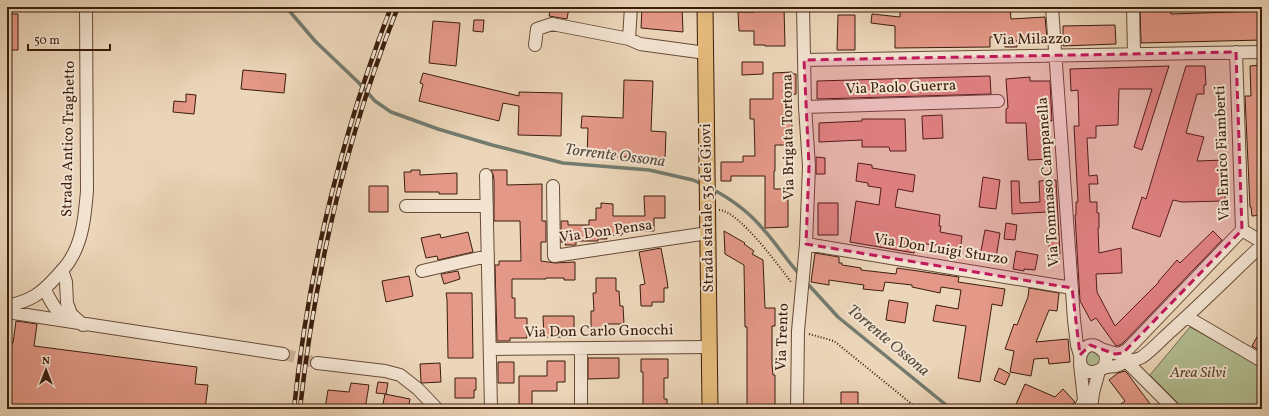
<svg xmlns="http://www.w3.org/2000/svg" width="1269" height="416" font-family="Vollkorn,serif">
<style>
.grass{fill:url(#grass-tufts);stroke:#776e50}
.park{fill:#b3bf93;stroke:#776e50}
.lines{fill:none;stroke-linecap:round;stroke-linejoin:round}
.stream{stroke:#737b6f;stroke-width:3.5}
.building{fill:#e49887;stroke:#3b1d0c}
.minor-tunnel{stroke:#c9b196;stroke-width:12;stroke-dasharray:12 6;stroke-linecap:butt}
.minor-casing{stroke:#674b37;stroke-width:14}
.major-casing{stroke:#3b1d0c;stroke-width:17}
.path{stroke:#3b1d0c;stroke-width:2;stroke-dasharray:1 2;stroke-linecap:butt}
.minor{stroke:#f3e4d2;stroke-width:12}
.major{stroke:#e6bb7c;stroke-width:15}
.rail-casing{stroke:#3b1d0c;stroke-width:4.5}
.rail{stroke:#f3e4d2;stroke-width:3;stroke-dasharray:9;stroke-linecap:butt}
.marked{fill:#c2185b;fill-opacity:0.2;stroke:#c2185b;stroke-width:3;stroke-dasharray:8 5;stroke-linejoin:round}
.labels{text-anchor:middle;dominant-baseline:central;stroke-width:4;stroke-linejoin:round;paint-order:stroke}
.street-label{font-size:15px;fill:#3b1d0c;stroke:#f3e4d2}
.park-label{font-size:15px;font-style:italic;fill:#59462e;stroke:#f3e4d2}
.water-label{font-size:16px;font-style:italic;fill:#574c3e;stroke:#f3e4d2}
</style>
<defs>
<pattern id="grass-tufts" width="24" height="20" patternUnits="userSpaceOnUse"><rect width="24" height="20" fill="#b3bf93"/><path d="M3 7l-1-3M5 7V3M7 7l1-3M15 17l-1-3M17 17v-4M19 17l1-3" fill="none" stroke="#939b76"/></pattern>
</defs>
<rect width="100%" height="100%" fill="#ecd6b9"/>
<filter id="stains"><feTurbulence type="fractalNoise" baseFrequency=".005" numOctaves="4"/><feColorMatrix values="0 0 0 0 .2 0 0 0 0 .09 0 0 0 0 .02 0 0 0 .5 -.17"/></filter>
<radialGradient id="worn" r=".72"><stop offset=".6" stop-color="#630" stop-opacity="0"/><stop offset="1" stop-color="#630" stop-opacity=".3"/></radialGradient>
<path class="grass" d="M1084 359a9 9 0 1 1 18 0a9 9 0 1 1-18 0Z"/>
<path class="park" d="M1190,327L1262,367V409H1184L1150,375Z"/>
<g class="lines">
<path class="stream" d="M286,7L315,41L358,82L375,101L391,112L438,129L492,145L563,163L649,170L693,180L702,184
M712,189C731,199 749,212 763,229C777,244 787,261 801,276
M806,282L838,317L951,409"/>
</g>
<path class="building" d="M551,7H569L567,19L549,16Z
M642,7H682L683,32L641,28Z
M754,7H784L785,46H765V45H754V31H739L738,12H754Z
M946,7H1010L1011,19L1045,17L1047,38L1017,40V47H1005L1004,36L990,37V47L895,48V26L871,23L872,14L900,17V8Z
M1140,7H1171V14L1262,11V40L1141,43Z
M8,14H18V50H8Z
M838,15H855V50H837Z
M474,20H484L483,32L473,31Z
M433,21L460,23L456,66L429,63Z
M1115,25L1116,44L1063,46V26Z
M742,62H763V74L742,75Z
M1262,65V215L1252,216L1251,207H1250L1245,96H1251L1250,66Z
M1169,66L1142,150L1134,147L1152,89H1119L1118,125L1096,126V138H1087L1089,176L1097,175L1098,184H1089L1090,202H1097V213H1099V228H1098L1099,253L1121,248L1122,273L1096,274L1097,292L1115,326L1159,282H1158L1177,260L1180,263L1213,231L1222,240L1124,342L1120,345L1116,346L1096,318L1091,321L1080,301L1075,215H1076V202H1078L1074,126H1079L1078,90L1071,91L1070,69Z
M1186,66H1205L1206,85H1204V94H1197L1186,133L1204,137L1197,161L1225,160V201L1182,202L1173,200L1160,237L1132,228L1142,197L1146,199Z
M243,70L286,74L284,93L241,89Z
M792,72V74H796V94L792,95V145H775V171H774V189H788V227L765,228V176H731V181H721V162H743V156H755L754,119H750V99H773V73Z
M423,73L519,96V92L562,93L561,136L518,135L519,106L503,103L499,121L419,101L423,84L420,83Z
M990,76L991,94L817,99V81Z
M1030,77V81H1050L1052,121H1049L1051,159L1028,160L1026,123H1006V109L1008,108L1006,79Z
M624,80L653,81L651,131L666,132L665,158L587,156L588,128H581L582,116L623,118Z
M186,94L196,95L194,114L173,112L174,101L186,102Z
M942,115L943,138L923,139L922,116Z
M862,119H905L906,151H890L889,147H862V140L819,142V123L862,121Z
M816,157L825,158V174H816Z
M858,163L872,165V168L915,175L913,192L898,189L895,207L940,215L939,226H941L940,232L962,236L960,252L946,250L947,246L916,243L914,253L850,242L856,201L879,205L881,188L868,186V183L856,181Z
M411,170H420V175L457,173V194H439V192H405L404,172H411Z
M491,170H507V185L542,184V221H546V242H541V261L555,263L575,262V280H564V278H546V279H512V298H515V318H527V338H510V341H497L495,265H499V261H521L520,221H494V180L493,174Z
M983,177L1000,180L996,209L979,207Z
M1056,180L1060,254H1059V259H1050L1047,212L1012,214L1011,181H1019L1020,203L1040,202L1039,181Z
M369,186H388V212H369Z
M644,196H665V218H654V231H628V233H622V235H607V239H598V241H576V245H565L566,242H561V221H568V225H589V220H596V208H601V203L613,204V216H645Z
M818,203H838V235H818Z
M1006,223L1017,225L1015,240L1004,239Z
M985,230L1000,233L996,258L980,256Z
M724,231L745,243L744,244L754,251L752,254L763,260L765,308H775V326H772V365L773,375H775V409H747V327H745L744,265L725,254Z
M468,232L473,252L438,260L437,256L426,258L421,238L440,234L441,238Z
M661,248L667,280L668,288H664V302H652V306H641L640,285L645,284L639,252Z
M1016,251L1038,255L1035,270L1024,269V271L1013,269Z
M815,253L839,257V263H842V265L861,268V270L896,274L897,268L959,277L958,282L1005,289L1002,306L992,304L980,382L958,378L966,326L933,321L936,305L958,309L961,290L941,287L940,293L912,287V285L885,282L883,291L863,289L864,285L829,280V285L811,282Z
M458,271L460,279L444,284L441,274Z
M409,276L413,296L386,302L382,281Z
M596,278H616V291H619L620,306H623L624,324H603V329H591V311H594L593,293H596Z
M1029,288L1059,293L1057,311L1049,310L1036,342L1068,339L1070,362L1049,364L1048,358L1034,359L1031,376L1010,372L1014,351L1005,349L1014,324L1017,325L1028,297Z
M446,293H472L473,358H448L447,299Z
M889,300L908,303L905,323L886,320Z
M543,316H574V337H544Z
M16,321L37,324L34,346L197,367L195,384L208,385L205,409H7V342L13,343Z
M1262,328V352L1252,346Z
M588,358H619V378L588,379Z
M641,359H668V378H664V399H667V409H643V372H641Z
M547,361H565V382H557V391H532V409H519V376H547Z
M498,362H514V383H498Z
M440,363L441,382L422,383L421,382L420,364Z
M999,368L1010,374L1005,385L994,380Z
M1125,371L1127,373L1154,409H1114L1125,401L1109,380L1118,373Z
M455,378H476V390H474V398H455Z
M378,382L388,383L386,394L376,393Z
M351,383L369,385L365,409H325L328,390L349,392Z
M1025,384L1055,397L1063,389L1075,402L1067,409H1014Z
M841,392H858V409H841Z
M385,394L410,399L408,409H382Z"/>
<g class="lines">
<path class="minor-tunnel" d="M283,354L317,363"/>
<g class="minor-casing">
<path id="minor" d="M1052,7L1074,320L1077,345L1080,355
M1133,7L1134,54
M629,39L631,7
M535,45L537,29L552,24L629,39L640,44L706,53
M1236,52L1242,230L1262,242
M804,60L1262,52
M805,107L998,101
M486,175L491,409
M553,186L554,256L708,233
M406,206H487
M806,244L1072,288
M62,270L66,282L67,303L71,314L83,325
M422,271L488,256
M45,290C51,302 57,314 70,321
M7,306C30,301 41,294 56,277C61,271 67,266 70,260C83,240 85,214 87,191L86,7
M7,312L283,354
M1187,317L1262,361
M581,348V409
M490,349L709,347
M1104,350C1115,354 1120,356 1129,348L1242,230
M1127,362L1174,409
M317,363L385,371L400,375L418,389L437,409
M1103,368C1107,361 1108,354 1101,349C1081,333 1070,373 1093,372C1098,372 1100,369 1104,368C1108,366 1112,367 1116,366C1120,365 1123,363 1127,361C1132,360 1138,360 1142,357C1149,353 1164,337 1171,331C1202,303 1232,273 1262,245
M797,409L798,331L806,244L809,166L805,107L803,7
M1080,409L1084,400L1080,364
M1091,409L1093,393L1099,371"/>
</g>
<g class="major-casing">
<path id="major" d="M705,7L710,409"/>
</g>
<path class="path" d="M719,210C738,210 779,266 791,282
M809,334L834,341L918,409"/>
<use href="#minor" class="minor"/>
<use href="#major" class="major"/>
<g class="rail-casing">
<path id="rail" d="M294,409C308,271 341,136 391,7
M300,409C315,272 347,135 398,7"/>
</g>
<use href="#rail" class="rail"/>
</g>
<path class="marked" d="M1236,52L1242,230L1123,353L1115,354L1090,345L1080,355L1072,288L806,244L809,166L804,60Z"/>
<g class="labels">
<g class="street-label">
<text transform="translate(1032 40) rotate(-1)">Via Milazzo</text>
<text transform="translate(901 88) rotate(-2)">Via Paolo Guerra</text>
<text transform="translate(789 137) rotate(-91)">Via Brigata Tortona</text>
<text transform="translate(69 139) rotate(-89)">Strada Antico Traghetto</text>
<text transform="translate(1223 153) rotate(-92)">Via Enrico Fiamberti</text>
<text transform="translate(1049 182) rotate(-94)">Via Tommaso Campanella</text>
<text transform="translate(708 208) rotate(-91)">Strada statale 35 dei Giovi</text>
<text transform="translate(606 232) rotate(-8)">Via Don Pensa</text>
<text transform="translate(941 250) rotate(9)">Via Don Luigi Sturzo</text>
<text transform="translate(599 332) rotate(-1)">Via Don Carlo Gnocchi</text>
<text transform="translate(783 337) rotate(-88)">Via Trento</text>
</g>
<g class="park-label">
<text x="1198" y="373">Area Silvi</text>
</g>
<g class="water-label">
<text transform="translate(615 156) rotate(7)">Torrente Ossona</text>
<text transform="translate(888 341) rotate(40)">Torrente Ossona</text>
</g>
</g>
<rect width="1269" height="416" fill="none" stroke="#ecd6b9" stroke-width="24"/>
<rect x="8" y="8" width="1253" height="400" fill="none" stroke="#3b1d0c" stroke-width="2"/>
<rect x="12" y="12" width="1245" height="392" fill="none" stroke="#3b1d0c"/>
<g transform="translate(46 370)" stroke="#f3e4d2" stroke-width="3" paint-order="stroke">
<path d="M0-3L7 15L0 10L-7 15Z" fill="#3b1d0c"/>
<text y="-6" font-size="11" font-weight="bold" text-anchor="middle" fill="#3b1d0c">N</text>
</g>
<path d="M28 44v6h82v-6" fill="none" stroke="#3b1d0c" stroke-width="2"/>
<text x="34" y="44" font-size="12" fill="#3b1d0c" stroke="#f3e4d2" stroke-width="3" paint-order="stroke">50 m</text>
<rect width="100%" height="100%" filter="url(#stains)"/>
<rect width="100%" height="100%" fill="url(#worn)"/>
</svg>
